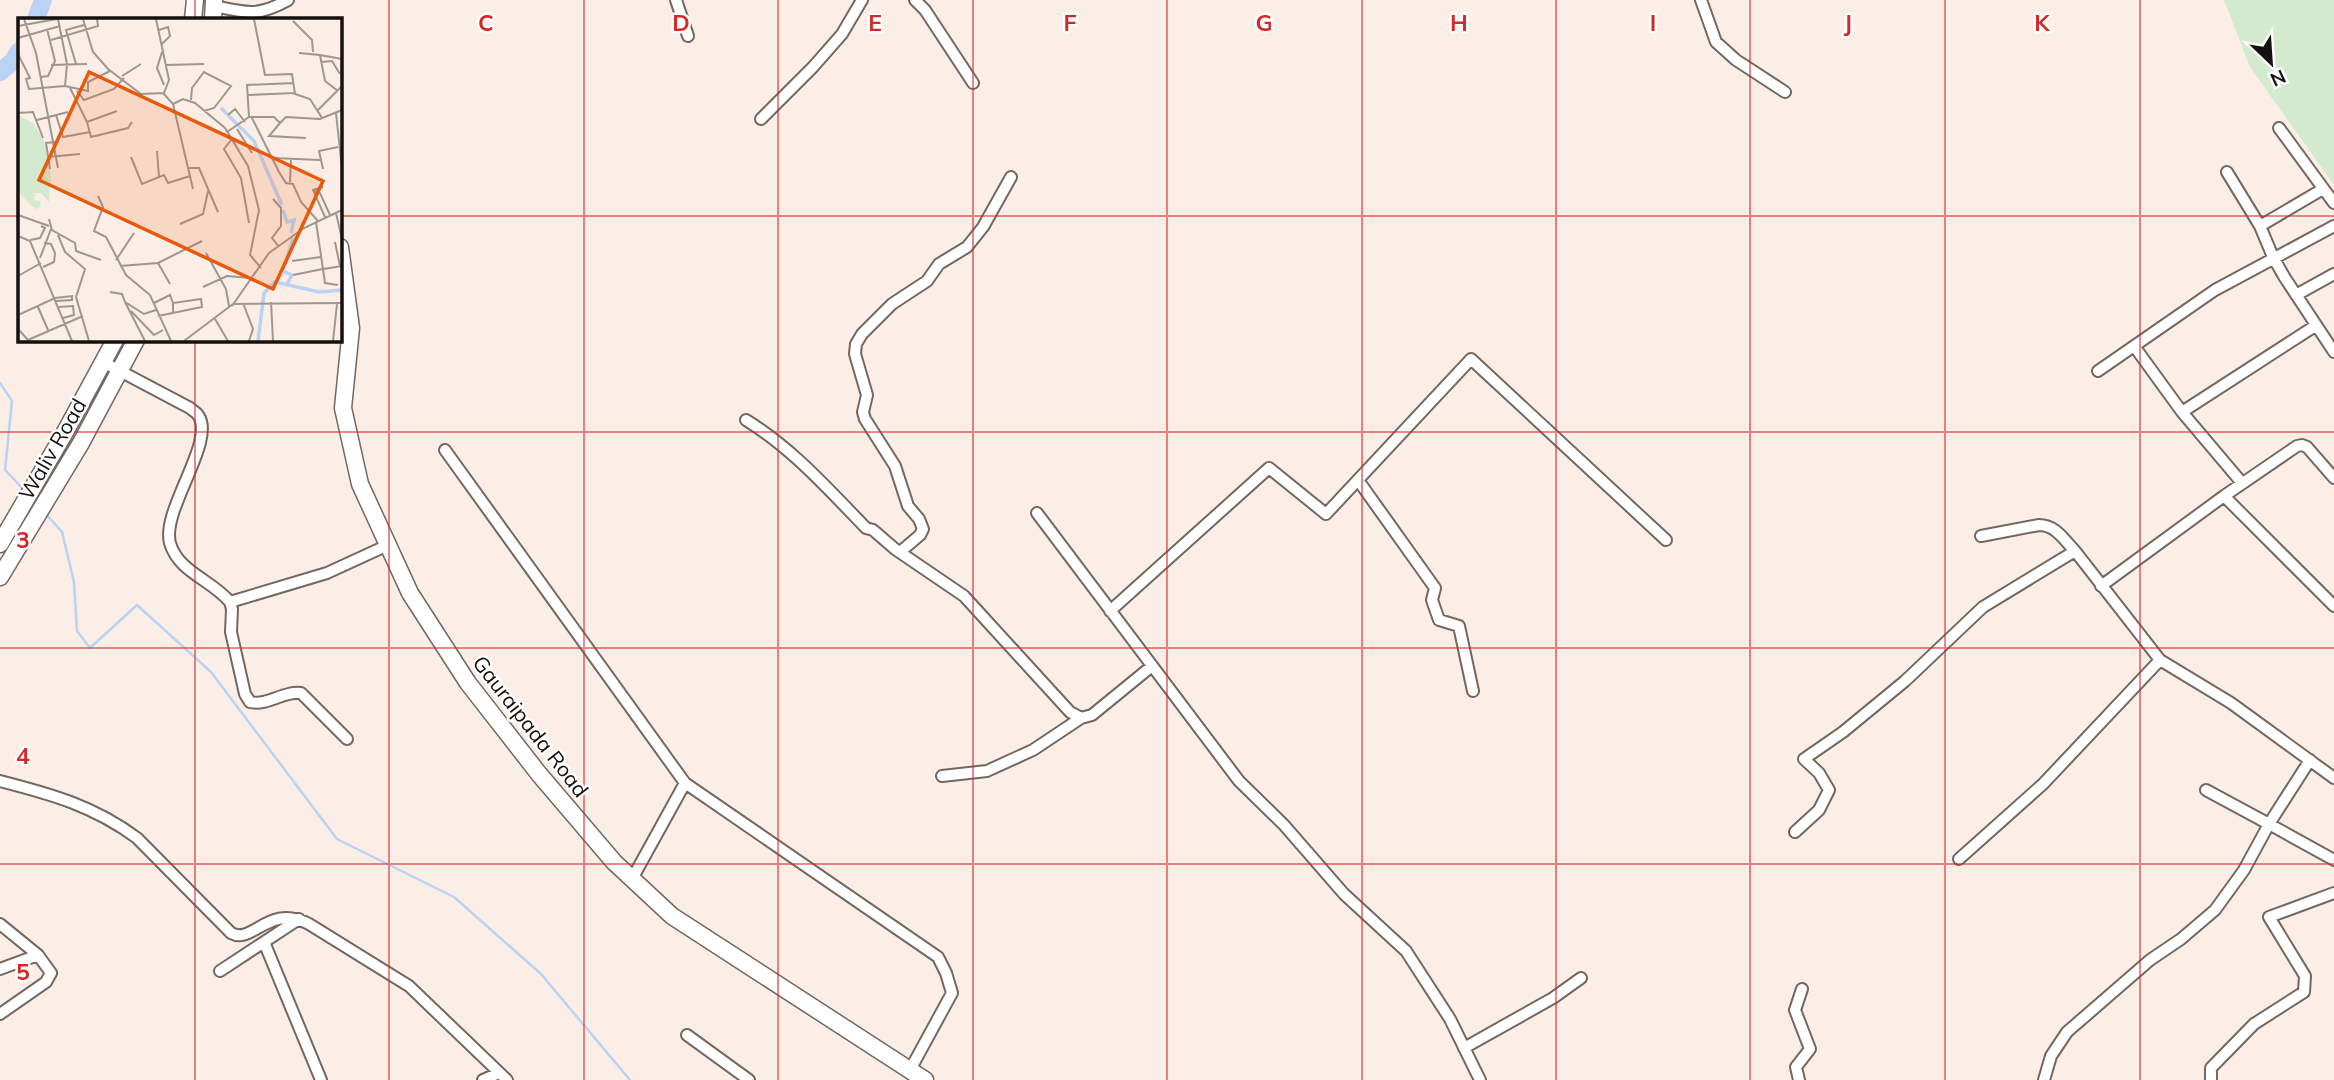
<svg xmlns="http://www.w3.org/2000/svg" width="2334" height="1080" font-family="Mulish,sans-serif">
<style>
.green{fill:#d4eacf}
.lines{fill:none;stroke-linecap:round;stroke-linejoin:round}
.stream{stroke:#bad2f4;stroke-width:2.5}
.river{stroke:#bad2f4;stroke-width:18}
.street-casing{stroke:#736861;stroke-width:14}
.secondary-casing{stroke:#736861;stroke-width:19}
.street{stroke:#fff;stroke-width:10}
.secondary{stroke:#fff;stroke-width:16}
.grid{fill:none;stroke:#d62828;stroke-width:2;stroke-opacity:0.55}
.labels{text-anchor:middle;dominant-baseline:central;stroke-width:5;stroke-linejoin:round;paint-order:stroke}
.street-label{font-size:21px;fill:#15110e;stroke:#fefefe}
.inset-river{fill:none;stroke:#bad2f4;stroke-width:3.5}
.inset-road{fill:none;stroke:#9f9690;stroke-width:2}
.view{fill:#e8590c;fill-opacity:0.15;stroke:#e8590c;stroke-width:3.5}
.inset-edge{fill:none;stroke:#15110e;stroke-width:3.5}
.grid-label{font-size:23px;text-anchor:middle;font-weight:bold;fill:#d62828;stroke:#fefefe;stroke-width:5;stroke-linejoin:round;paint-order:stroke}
</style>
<rect width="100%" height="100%" fill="#fbeee6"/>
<path class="green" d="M2224,0H2334V185L2250,67Z"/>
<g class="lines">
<path class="stream" d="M0,383L12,401L5,470L25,491
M46,514L62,532L74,582L77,631L90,648L137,605L211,672L337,839L454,897L541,974L630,1080"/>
<path class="river" d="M36,19L43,0
M0,72L12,62L19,51"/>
<g class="street-casing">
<path id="street" d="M676,0L688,36
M915,0L925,10L973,83
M1701,0L1716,42L1736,60L1785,92
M214,6C247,13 257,17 288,0
M761,119L813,67L842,34L862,0
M2279,128L2334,203
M2227,172L2260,226L2273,257L2285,278L2334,352
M2260,226L2323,189
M2296,295L2334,274
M2134,346L2182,412L2242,483
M103,362L190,408C193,411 196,412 198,415C217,440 161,510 170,543C178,572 212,580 230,602L232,609L231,632L245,694L250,702C268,706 283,691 301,693L347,739
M2098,371L2215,290L2334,226
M2182,412L2315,326
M746,420C793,449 828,489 866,528L873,530L895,549L964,596L1070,712L1081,718L1092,715L1152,666
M445,450L685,783L938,957L946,973L952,993L910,1070
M1358,480L1435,588L1432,600L1439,620L1459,626L1473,691
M2224,496L2334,606
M1037,513L1239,781L1284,825L1344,894L1406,951L1450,1019L1480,1080
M1981,536L2039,525C2056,525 2064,540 2075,551
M900,552L920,535L923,529L919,519L908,506L895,466L865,419L863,412L867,395L855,354L856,344L862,334L892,304L927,281L939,264L967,247L983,227L1011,177
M2101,586L2224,496L2297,446L2302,445L2307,447L2334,478
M230,602L327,573L388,545
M1110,611L1269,468L1326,514L1471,359L1666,540
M942,776L987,771L1033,750L1081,718
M0,781C51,794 94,806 137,838L231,933C253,945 268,903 309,924L409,986L507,1080
M2206,790L2269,824L2310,760
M1795,832L1819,810L1829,790L1819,773L1804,759L1843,732L1905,681L1983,607L2075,551L2160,660
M1959,859L2043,784L2160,660L2231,703L2334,778
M632,879L685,783
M0,924L38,955L51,973L46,982L0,1014
M264,942L321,1080
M0,969L38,955
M220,971L299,919
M687,1035L749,1080
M1464,1048L1553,998L1581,978
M483,1080L499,1073
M1799,1080L1796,1067L1810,1049L1795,1010L1802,989
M2044,1080L2051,1056L2067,1032L2150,960L2181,939L2215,910L2244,870L2269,824L2334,860
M2211,1080V1068L2254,1024L2304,992L2305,976L2269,917L2334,893"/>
</g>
<g class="secondary-casing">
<path id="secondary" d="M193,19L195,0
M213,19L214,0
M340,247L351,328L343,408L360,484L410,593L468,683L539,774L614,862L672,916L925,1080
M0,544L64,434L115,340
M0,577L81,443L136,340"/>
</g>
<use href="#street" class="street"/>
<use href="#secondary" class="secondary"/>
</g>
<path class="grid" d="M195,0V19M389,0V1080M584,0V1080M778,0V1080M973,0V1080M1167,0V1080M1362,0V1080M1556,0V1080M1750,0V1080M1945,0V1080M2140,0V1080M0,216H19M340,216H2334M195,340V1080M0,432H2334M0,648H2334M0,864H2334"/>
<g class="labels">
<g class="street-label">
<text transform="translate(52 449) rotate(-60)">Waliv Road</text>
<text transform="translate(531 726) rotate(52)">Gauraipada Road</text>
</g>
</g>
<g transform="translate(18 18)">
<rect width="324" height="324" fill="#fbeee6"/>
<path d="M0,97L15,105L26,123L33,159L31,184L23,175H17L16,182L22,183L23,189L17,191L0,174Z" fill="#d4eacf"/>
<path class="inset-river" d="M203,90L236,123L264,187M265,192L269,204L276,202L273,215M269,266L274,257L265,253L275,220M240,323L246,275L257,264L301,274L324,272"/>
<path class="inset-road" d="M6,1L18,35L40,150M40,1L49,46L47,68M65,1L75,34L90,51L123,76L145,75L155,86L175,171M138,1L151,62L146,75M236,1L247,57L274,56L277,76L292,81L304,100M275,3L294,22L295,34M0,8L39,1M141,12L150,9L152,18L143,27M0,20L42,8M33,22L80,8L79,1M144,34L139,50L146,67M281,35L302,37L307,63L320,73M0,36L12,60L8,61L11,71L47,68L70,73V64L92,53M302,37L324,41M303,44L314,43L322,56M58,46L48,12L66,7M33,47L69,46M148,47L186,46M104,58L123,46M23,59L30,58L37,43L29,11M52,70L69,104L99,93M59,73L66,82L96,71L106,60M230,77L277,75M173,82L174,70L186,54L213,68L196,90L186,93M155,86L165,81L177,85L207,110L230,148L241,192L232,237L243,250M300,92L324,68M0,95L15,94L25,120M318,95L324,151M38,97L45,119L72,114M210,97L217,91L227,104M233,98L261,154L268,165L275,166L283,184L300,203M231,99L229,67L276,65M19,102L50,94M69,104L73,119L110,110L114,104M262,105L251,118L288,120M219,111L234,135M209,114L231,99H256L262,105L268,99L302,101L324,92M214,121L206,131L223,160L231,205M139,133L141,159M30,139L62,136M113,139L124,166L146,157L150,165L172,158M255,140L302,142M171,150H181L200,194M32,151L28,125L37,124M305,151L301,133L320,129M272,164L273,140M305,169L295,172L307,199M296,173L302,175L312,197M80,178L85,189L76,213L88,219L108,257L132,277L153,323M255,181L263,190V208L254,220L261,229M318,195L324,221M0,197L31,208M31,201L34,212L57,225L58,233L83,242M298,204L305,251L324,248M162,206L185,196L190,173M40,217L47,234L67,251L58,279L71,323M0,218L12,223L54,323M12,222L22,220L27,210L23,208M317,224L322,248M188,235L208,271L211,288M22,240L33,211M98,242L116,215M274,243L303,239M140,245L152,266M102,248L140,245L184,223M25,249L36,244L37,235L33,226L26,225M275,257L305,251L307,265L320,267M0,258L23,245M185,269L209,258L233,260M92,274L104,276L107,284L126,296L138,292M107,284L127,323M253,284L255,323M136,285L152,277L155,285M225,285L235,311L231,323M214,288L251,235L286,210L324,192M20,289L30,312M41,289L55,288L56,297L45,300M113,293L136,317L145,312M140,298L184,289L183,281L155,285V294M197,301L210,323M1,312L0,297L37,280L54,278V282L38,283M1,312L10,322L65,298M166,323L215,286L324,285M315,323L319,286"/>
<path class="view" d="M71,54L305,163L255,271L21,162Z"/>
<rect width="324" height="324" class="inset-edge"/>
</g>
<g class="grid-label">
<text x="486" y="31">C</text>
<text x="681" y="31">D</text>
<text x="875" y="31">E</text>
<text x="1070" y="31">F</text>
<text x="1264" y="31">G</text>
<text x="1459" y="31">H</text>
<text x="1653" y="31">I</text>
<text x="1848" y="31">J</text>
<text x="2042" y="31">K</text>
<text x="23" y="548">3</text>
<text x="23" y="764">4</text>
<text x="23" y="980">5</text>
</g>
<g transform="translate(2271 63) rotate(155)" stroke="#fefefe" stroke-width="5" paint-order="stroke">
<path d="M0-5L12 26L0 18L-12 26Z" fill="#15110e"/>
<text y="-10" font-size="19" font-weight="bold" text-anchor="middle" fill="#15110e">N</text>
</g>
</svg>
